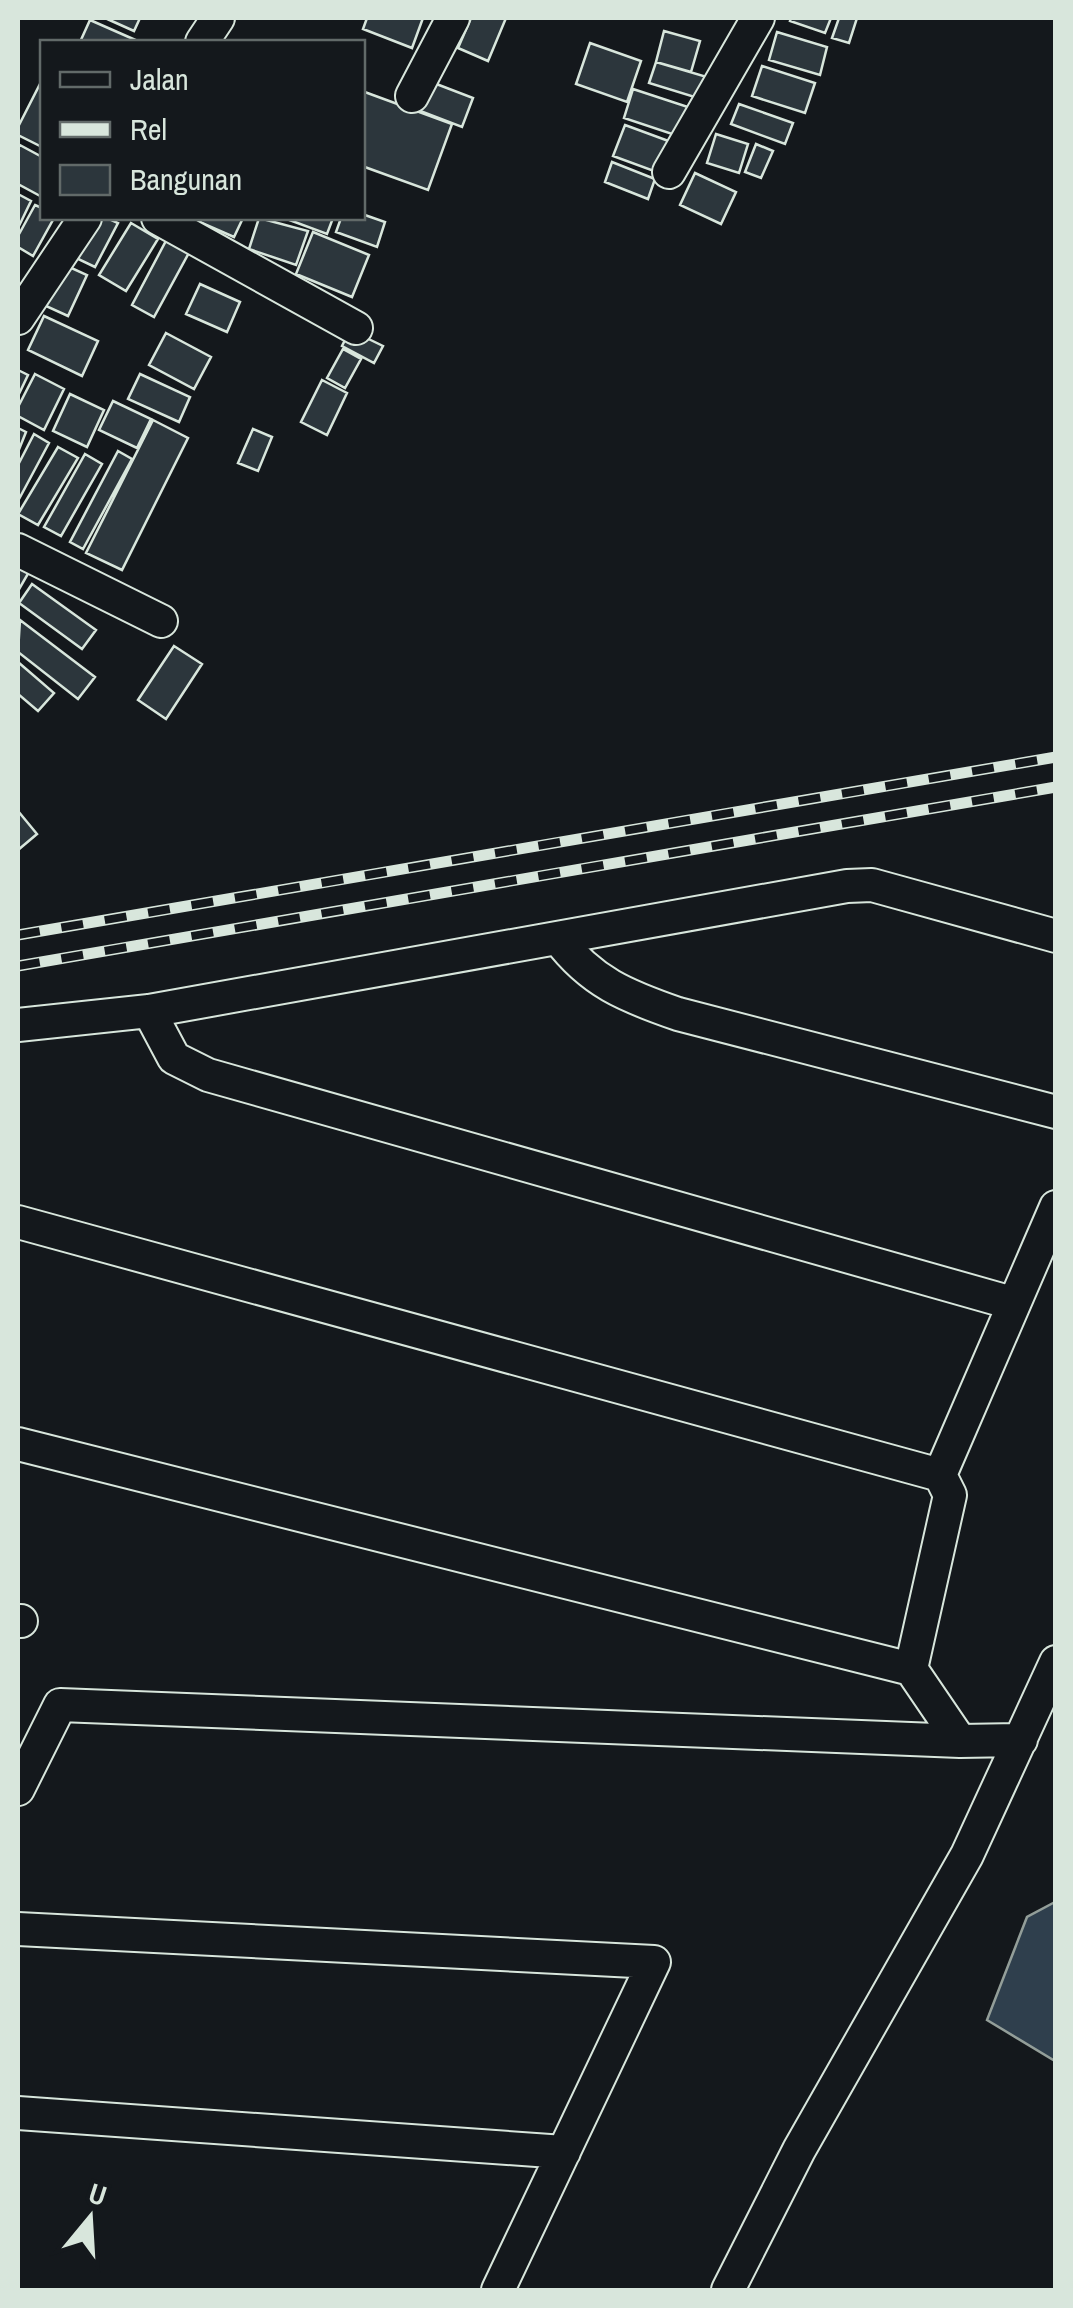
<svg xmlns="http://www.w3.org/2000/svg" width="1073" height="2308" font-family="'Archivo Narrow',sans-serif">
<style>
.water{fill:#2f3f4d;stroke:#939e99;stroke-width:2.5}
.building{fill:#2c363c;stroke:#d8e6dc;stroke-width:2.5}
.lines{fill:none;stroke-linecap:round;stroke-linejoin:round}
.street-casing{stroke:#d8e6dc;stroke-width:36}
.street{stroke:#14181c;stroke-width:32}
.rail-casing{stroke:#d8e6dc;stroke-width:11}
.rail{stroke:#14181c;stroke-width:8;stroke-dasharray:22;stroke-linecap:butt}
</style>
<rect width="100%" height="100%" fill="#14181c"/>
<path class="water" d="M1055,1902V2061L987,2020L1027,1917Z"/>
<path class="building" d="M105,18H140L134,31Z
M367,18H423L412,48L363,29Z
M471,18H506L488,61L458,48Z
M791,18H831L825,33L790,21Z
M839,18H857L849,43L832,38Z
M90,20L140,42H80Z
M664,31L700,41L691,72L656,62Z
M777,32L827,47L820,75L769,60Z
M590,43L641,61L627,102L576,84Z
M656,62L707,77L701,99L649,83Z
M762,66L815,83L805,113L752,96Z
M426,80L473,98L462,127L415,109Z
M40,84L42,85V147L18,135V127Z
M633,89L691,108L681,137L624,118Z
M362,91L452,124L428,190L362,166Z
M739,104L793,123L785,144L731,124Z
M625,125L674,143L662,174L613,156Z
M716,134L748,144L739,173L707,163Z
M18,144L42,157V197L18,184Z
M756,144L773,151L761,178L745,172Z
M612,162L655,179L648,199L605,182Z
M695,173L736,192L721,224L680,205Z
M18,194L31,201L18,228Z
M35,205L42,208V218H54L33,256L18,247V236Z
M362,214L385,222L377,247L336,232L341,218H362Z
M97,218H107L118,223L95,267L76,258Z
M196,218H243L234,237L195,220Z
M259,218L308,231L296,265L249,249Z
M284,218H333L327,234Z
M131,223L158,239L126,291L99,275Z
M313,232L369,255L352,297L296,274Z
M168,237L191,249L154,317L132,305Z
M56,261L87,275L68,316L37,302Z
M200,284L240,302L227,332L186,314Z
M44,316L98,341L82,376L28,350Z
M350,330L383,346L374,363L342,346Z
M166,333L211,357L194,389L149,365Z
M343,349L361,359L345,388L327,378Z
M18,370L28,375L18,396Z
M35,374L64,389L44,430L18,416V407Z
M140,374L190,397L179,422L128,399Z
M322,380L347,393L327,435L301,422Z
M70,394L104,410L87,447L53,431Z
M113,401L151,419L137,448L99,430Z
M153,420L188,438L122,570L86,553Z
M18,428L26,432L18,452Z
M253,429L272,437L258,471L238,463Z
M34,434L49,443L18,501V465Z
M58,447L78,458L38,525L18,514Z
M118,451L132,459L83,549L70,542Z
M85,454L102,464L61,536L44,527Z
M18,565L29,572L18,591Z
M32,584L96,630L82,649L19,603Z
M20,620L95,677L78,699L18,652Z
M174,646L202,664L166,719L138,700Z
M18,662L54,693L38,711L18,694Z
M18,811L37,834L18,850Z"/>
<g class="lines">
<g class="street-casing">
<path id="street" d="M202,42L218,18
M412,96L453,18
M669,172L758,18
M158,218L356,328
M18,318L85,218
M18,550L161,621
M558,938C591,982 626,996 678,1014L1056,1112
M149,1011L174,1058L208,1075L1012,1303
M18,1025L149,1011L847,886L872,885L1056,936
M18,1222L940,1475L1056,1207
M18,1444L911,1669L960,1741
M18,1621H21
M911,1669L950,1495L940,1475
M18,1789L60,1705L960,1741L1021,1740
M18,1929L654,1962L498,2290
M18,2113L564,2152
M728,2290L799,2150L967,1855L1056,1662"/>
</g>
<use href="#street" class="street"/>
<g class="rail-casing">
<path id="rail" d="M18,935L1056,757
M18,966L1056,787"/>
</g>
<use href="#rail" class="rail"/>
</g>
<rect width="1073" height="2308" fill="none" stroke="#d8e6dc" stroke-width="40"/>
<rect x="40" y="40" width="325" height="180" fill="#14181c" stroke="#626a69" stroke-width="2.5"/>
<rect x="60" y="72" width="50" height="15" fill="#14181c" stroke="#626a69" stroke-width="2.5"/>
<text x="130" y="90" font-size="30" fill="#d8e6dc">Jalan</text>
<rect x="60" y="122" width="50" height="15" fill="#d8e6dc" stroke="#626a69" stroke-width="2.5"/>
<text x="130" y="140" font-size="30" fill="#d8e6dc">Rel</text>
<rect x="60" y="165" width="50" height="30" fill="#2c363c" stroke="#626a69" stroke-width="2.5"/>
<text x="130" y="190" font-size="30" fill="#d8e6dc">Bangunan</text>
<g transform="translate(90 2218) rotate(18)" stroke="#14181c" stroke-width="8" paint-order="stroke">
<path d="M0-8L18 38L0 25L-18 38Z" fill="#d8e6dc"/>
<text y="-15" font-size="28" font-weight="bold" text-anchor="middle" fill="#d8e6dc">U</text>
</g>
</svg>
